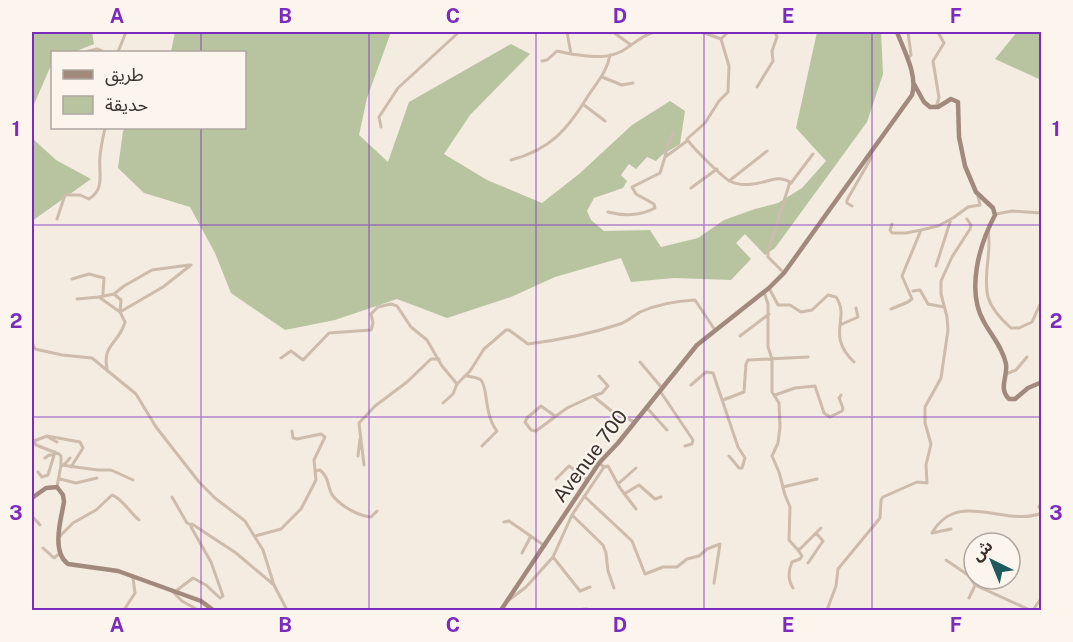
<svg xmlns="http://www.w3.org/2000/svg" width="1073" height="642" font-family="'Public Sans','Noto Sans Arabic',sans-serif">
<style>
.green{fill:#b8c4a0}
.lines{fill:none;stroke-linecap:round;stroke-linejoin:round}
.street{stroke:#cdbbac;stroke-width:3}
.secondary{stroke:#a18a7d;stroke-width:4.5}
.grid{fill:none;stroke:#7b2cbf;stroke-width:1.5;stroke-opacity:0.55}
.labels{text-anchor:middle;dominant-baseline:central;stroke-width:4.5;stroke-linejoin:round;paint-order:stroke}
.street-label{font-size:20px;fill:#3b302b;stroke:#fbf5ee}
.neatline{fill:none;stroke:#7b2cbf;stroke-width:2}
.grid-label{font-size:20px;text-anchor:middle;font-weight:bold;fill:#7b2cbf}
</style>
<rect width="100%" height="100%" fill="#f4ebe1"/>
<path class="green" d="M32,32H92L94,44L74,52H52V63L32,109Z
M175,32H391L367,98L359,135L388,162L409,102L511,44L530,54L470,115L444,154L487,180L542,203L579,174L632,125L670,101L685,111L680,144L662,155L656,161L647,157L636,169L629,164L621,175L627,181L623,188L594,198L587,211L591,220L604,231L650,230L661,247L698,238L724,220L755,209L778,203L802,188L826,161L796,128L817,32H881L883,74L867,122L775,248L765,255L745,234L736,243L751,259L731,280L674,278L631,282L621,258L555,277L511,297L447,318L397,299L335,320L285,330L231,293L215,253L190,207L144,193L118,168L123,131L126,128H244V52H171Z
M1017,32H1041V80L995,59Z
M32,138L56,160L91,179L32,221Z"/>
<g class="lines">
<path class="street" d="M567,32L571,54C589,56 605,60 622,51C634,44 641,36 654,32
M613,32L631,45
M702,32L721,39L728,32
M721,39L729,66L728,92L719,101L705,123L687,139C691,146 723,178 730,181C737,185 746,185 753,184C767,183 777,174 790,182L768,251V257L784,273
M85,52L97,49L104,52
M118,52L126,32
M907,59L911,55L908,32
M542,61L547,60L557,51L571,54
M602,77L622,85L633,83
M757,87L773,61L772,51L777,37L775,32
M584,105L605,121
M936,107L939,98L933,61L944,43L938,32
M381,127L379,117L398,88L459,32
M665,157L667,146L673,134
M511,160C550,150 568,129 588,96C597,82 607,72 610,55
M729,181L767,151
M791,183L813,154
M691,188L717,169
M852,206L847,203V200L871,158V154
M608,212C623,216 641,216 655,208L654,204L636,194L632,187L660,173L665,157L687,141
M996,214L1012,211L1042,213
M57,219L65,195H80L89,199C106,189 98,171 100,156C101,146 103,137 105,128
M892,224L890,230L892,233H906L921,230
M988,230C990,240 989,249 988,259C984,293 985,305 1011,328H1019L1032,322L1042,300
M936,266L951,219
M72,279L89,274L104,278L103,294
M769,288L778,305H790L801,312L812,310L828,295L836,297C851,319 825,334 854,362
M913,291L920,290L928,304L944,307
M764,292L768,304V347L772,359V392L779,403L780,427L778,443L772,456L779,472L785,495L790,507L789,540L797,549H800L821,528
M114,294L124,286L152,270L189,265
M77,299L99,297
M891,309L908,302L912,299L902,276L921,230L938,226L953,218L968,207L980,205L978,196
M120,312L163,287L191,265
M840,325L858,317L856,308
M740,336L769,314
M32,342L35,349L62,355L92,358L136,394L156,427L199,482L215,498L245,521L263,550L274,585L287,610
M1041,343H1042
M281,358L291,351L303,360L329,333L371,330L373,323L371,314L378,307L391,304L397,306L411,327L427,340L442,366L457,384
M640,362L662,388
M107,369C102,344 119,344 125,322L120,312L99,297L114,294L121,300L120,312
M1006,374L1016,370L1027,357
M467,376C471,377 477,377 481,380C488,387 484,415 497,431L482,446
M691,385L706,372L713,373L738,447L745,458L742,468H739L729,456
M660,391L693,440L692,444L685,446
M775,395L795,388L815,386L824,413L830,417L842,411L843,408L839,398L841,395
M593,396L602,393L608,386L599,376
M723,400L744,392L746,364L748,360L808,357
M443,403L453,394L457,384L470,371L484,349L506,330H509L528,344C559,340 590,334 620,324C628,321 633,316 640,312C658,304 676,301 695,300L715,330
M647,408L667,430
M555,416L541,406L527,418L525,422L531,430L536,431L567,408L593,396L614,413L635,422
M48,437L57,442
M358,456L360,439
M45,458L49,455H53
M61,465V456L59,454L36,445L34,441L47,436L80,442L83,448L71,467
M64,465L70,458
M364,465L359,423L375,406L407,382L431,359H439
M604,467L608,466L620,488L636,509
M316,471L320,470C330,478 327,488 333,496C341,506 358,516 371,517L377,511
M38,472L42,477L48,475L55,452
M60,479L76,483L97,478
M556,479L569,466L587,479
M618,484L636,468
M57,487L61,465L98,470H111L133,480
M783,487L817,479
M624,494L639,485L655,499L661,497
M584,496L632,541L645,574L663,567H677L687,559L699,556L707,549L720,544L714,583
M172,497L187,523L191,525
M1042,502L1039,507L1042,511
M572,515L603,545L606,553L608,571L614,588
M32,516L40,525
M504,522L509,521L545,546
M951,529L932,533C958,488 1005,528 1042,513
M255,536L281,529L301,509L316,480L314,460L325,437L321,434L297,439L293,438L292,431
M59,537L73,523L96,510L112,495C122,498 130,513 139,520
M43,548L54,558L59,554
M522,553L531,536
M553,557L580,591L590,587
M946,560L968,575L975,585L1030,610
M808,563L823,541L816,533
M793,588C788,580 788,571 792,562L800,559L802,556L798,550
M176,591L193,578L206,585L220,598L223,596L211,562L191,527L192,524L236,553L274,585
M173,592L182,601L198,610
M969,598L978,579
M509,600L526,587L553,557L572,515L604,467L599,463
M124,610L135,593L133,578
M576,610L586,609L590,610
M827,610L836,586L838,569L880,518L881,500L883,497L917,482L927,483L926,465L931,444L925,423V407L941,378L948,330L947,317L941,294V281L952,257L970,229L971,225L967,219
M1033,610L1042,597"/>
<path class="secondary" d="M914,84L924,102L930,107H938L951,99L958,102L959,137L965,166L976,192L993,208L995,215C979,245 966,291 984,322C991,335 1003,348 1006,364C1008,377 998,388 1009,399H1015L1028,388L1042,382
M32,498L46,488L57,487L63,495L64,502C61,519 51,552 68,564L118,571L201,601L213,610
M501,610L599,463L618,443L697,345L769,288L784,273L912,95C918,75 904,51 897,32"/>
</g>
<path class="grid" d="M201,32V52M369,32V610M536,32V610M704,32V610M872,32V610M201,128V610M32,225H1042M32,417H1042"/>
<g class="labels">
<g class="street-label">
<text transform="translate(590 456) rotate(-53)">Avenue 700</text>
</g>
</g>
<rect width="1073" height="642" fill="none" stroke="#fbf5ee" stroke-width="66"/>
<rect x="51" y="51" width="195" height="78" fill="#fbf5ee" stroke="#aea6a0" stroke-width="1.5"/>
<rect x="63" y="70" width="30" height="9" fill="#a18a7d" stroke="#aea6a0" stroke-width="1.5"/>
<text x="105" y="81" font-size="18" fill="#3b302b">طريق</text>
<rect x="63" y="96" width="30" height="18" fill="#b8c4a0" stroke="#aea6a0" stroke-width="1.5"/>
<text x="105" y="111" font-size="18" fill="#3b302b">حديقة</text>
<g transform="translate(992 561) rotate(317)"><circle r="28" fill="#fbf5ee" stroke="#aea6a0" stroke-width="1.5"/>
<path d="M0-4.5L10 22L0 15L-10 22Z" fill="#1f5a5e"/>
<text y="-9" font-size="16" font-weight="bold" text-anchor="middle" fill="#3b302b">ش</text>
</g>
<rect x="33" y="33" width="1007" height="576" class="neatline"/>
<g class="grid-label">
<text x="117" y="23">A</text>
<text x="285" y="23">B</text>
<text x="453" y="23">C</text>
<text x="620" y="23">D</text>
<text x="788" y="23">E</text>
<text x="956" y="23">F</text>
<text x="16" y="136">1</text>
<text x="1056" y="136">1</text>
<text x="16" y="328">2</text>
<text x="1056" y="328">2</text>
<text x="16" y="520">3</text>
<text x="1056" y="520">3</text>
<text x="117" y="632">A</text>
<text x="285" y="632">B</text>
<text x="453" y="632">C</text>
<text x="620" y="632">D</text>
<text x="788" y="632">E</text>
<text x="956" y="632">F</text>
</g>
</svg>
